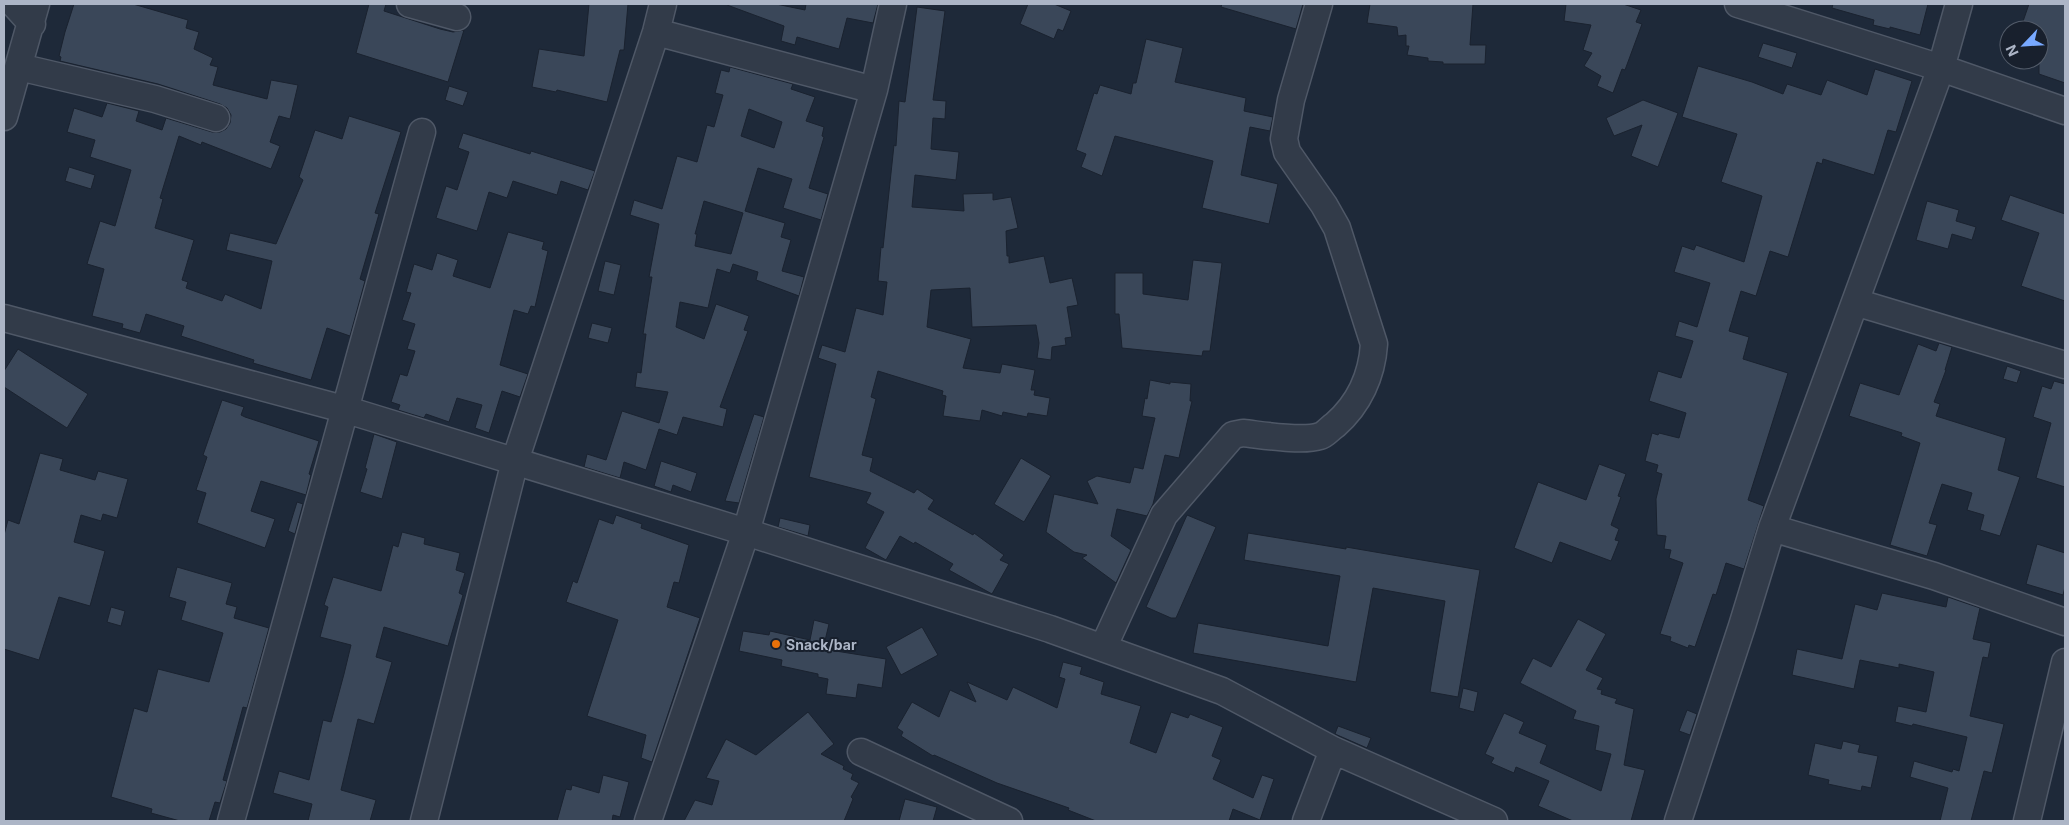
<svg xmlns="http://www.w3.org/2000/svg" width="2069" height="825" font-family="Inter,sans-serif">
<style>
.building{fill:#3a4759;stroke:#1a222f;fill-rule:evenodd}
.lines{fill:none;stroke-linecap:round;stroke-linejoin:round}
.minor-casing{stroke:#4f5867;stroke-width:29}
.minor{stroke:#323b49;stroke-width:26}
.food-dot{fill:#e8710a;stroke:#18202d;stroke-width:2}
.labels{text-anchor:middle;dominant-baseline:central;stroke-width:4;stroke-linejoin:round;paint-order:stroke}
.poi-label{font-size:14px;font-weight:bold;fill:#acb5c6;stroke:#18202d;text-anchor:start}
</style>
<rect width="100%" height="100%" fill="#1e2939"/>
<path class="building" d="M74,4H133L188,20L186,28L199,32L194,49L213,58L210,65L218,67L213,85L267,99L271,80L298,85L290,119L279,116L274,130L270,142L280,146L271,169L202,142L201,145L179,136L160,198L163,199L155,228L194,240L182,280L188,282L186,288L222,301L225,294L261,309L272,261L226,250L230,233L276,244L303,180L299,177L315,130L342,139L349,116L401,132L375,213L379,214L360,279L365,281L350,336L327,328L311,380L253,363L254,360L181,336L184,326L146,314L140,333L122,328L123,324L92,316L104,269L87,264L100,221L115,226L131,170L90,157L95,140L67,132L74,108L102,117L107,103L139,111L136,121L162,130L166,118L212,132H220L226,129L230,123L231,115L227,108L220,104L158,84L60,61L61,57L59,56L65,32Z
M369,4H386L384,11L440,29L453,32L464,30L448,82L356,53Z
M589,4H628L624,50H620L607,102L557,90L556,92L532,87L539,49L584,56Z
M727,4H776L805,10L806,4H878L873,23L847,18L839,49L797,37L795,45L781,41L784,26L727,5Z
M1028,4H1054L1071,11L1063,31L1058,29L1054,39L1020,24Z
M1222,4H1303L1296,29L1221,7Z
M1370,4H1473L1470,45H1486L1485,64H1443V62L1428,61V58L1407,55L1409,46H1406V35L1398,36L1397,27L1367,23Z
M1566,4H1623L1641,10L1636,22L1642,24L1625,70L1622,69L1613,93L1597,86L1601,76L1584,66L1592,53L1583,50L1591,25L1564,21Z
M1833,4H1928L1920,35L1890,27V29L1873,25L1874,20L1832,8Z
M2029,4H2065V83L2039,74V30H2020Z
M917,7L945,11L933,100L946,101L945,119L933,118L931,149L959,152L956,180L915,175L912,207L964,211L963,194L993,193V200L1011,197L1018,228L1006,231L1007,256H1009V263L1044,256L1050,283L1072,278L1078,305L1067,307L1072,337L1065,338L1066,345L1052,347L1051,360L1037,358L1039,343L1036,325L972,327L970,288L931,290L927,327L971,339L963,368L1000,373L1002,364L1035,370L1031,390H1035L1034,395L1050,398L1047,416L1028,413L1027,417L1003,412L1002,416L982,410L980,421L943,416L946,396L942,395L943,391L878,371L871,397L876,399L862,455L873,458L870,471L914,493L917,489L934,500L928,509L973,535L974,533L1004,555L1000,560L1009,564L992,594L949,570L953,564L915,542L914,544L900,536L886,560L865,548L884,512L866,503L871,493L809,477L836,364L818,358L822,345L845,352L856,308L883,315L887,282L878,281L881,247L883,248L894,145L896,146L899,101L905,102Z
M1146,39L1183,48L1175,82L1246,98L1244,111L1273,117L1270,131L1250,127L1241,175L1278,184L1269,224L1202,208L1213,161L1115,136L1102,176L1081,167L1086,154L1076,150L1094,93L1097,94L1100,85L1131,94L1133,83H1136Z
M1763,43L1797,53L1792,68L1758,57Z
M1698,66L1752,82L1783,94L1787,84L1821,95L1827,80L1867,95L1875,69L1912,81L1896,132L1888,130L1874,175L1823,159L1822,164L1817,162L1788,257L1770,251L1756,296L1741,291L1729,331L1749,337L1743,359L1788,373L1748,500L1764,506L1744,569L1726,563L1716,595L1713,594L1695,647L1689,645L1688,648L1670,641L1671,637L1660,634L1683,563L1669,558L1671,550L1664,549L1666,536L1657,535L1656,499L1662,474L1656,472L1658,465L1645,461L1652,433L1658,435L1659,433L1679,438L1686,413L1649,401L1658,371L1681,378L1693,341L1675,336L1679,321L1697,327L1710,283L1674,272L1682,246L1694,250L1696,245L1744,262L1762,196L1721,182L1737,134L1682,117Z
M730,67L793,84L791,89L815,97L806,121L824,127L822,136L824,137L809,188L828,194L821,220L783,208L792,179L758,168L745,211L785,223L781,237L791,240L782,271L804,277L799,296L756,280L758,272L733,264L730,273L717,269L708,308L680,302L676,327L704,339L716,304L749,316L744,330L748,331L720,407L727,409L723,427L683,417L677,435L659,429L646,470L624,462L620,478L584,467L587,454L606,460L622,411L659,423L668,392L635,387L637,372L641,373L646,334H643L652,277H649L659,224L630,215L634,200L662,209L677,156L697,162L707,125L714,127L723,95L715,93L721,70L729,72ZM749,109L782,122L774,148L741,136ZM704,201L743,213L731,254L695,246L697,234H695Z
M449,86L468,92L463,106L445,100Z
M1643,100L1678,113L1658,167L1631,156L1642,125L1614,136L1606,118Z
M463,133L530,154L531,151L595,171L588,190L561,181L557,195L513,181L507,198L489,192L477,231L436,218L446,186L457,190L469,152L458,148Z
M69,167L95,175L91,189L65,181Z
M2010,195L2065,214V301L2021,286L2039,233L2001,220Z
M1927,201L1959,210L1956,221L1976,227L1972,240L1952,234L1948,249L1916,240Z
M508,232L544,242L542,249L548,251L535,307L531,306L528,314L514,310L500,365L528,374L520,397L502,391L489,433L475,428L482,405L457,398L449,422L426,414L424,418L398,410L400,405L391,402L400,374L407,376L415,351L407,349L415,324L402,320L411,293L406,292L414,264L432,270L437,253L458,260L453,276L490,288Z
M1193,260L1222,263L1210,351H1203L1202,356L1122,348L1119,314H1115V273H1143V294L1188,300Z
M605,261L621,265L614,295L598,291Z
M592,323L612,328L608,343L588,338Z
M1939,343L1952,347L1945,370H1946L1934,402L1940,404L1936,416L2006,438L1998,470L2020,477L2000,536L1980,530L1984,515L1967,510L1972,493L1942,484L1929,523L1937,525L1927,556L1890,545L1920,443L1901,436L1902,433L1849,416L1860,383L1899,395L1918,344L1936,351Z
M18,349L88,394L67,428L4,387V371Z
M2007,366L2021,371L2017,383L2003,379Z
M1150,380L1170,384V382L1191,384L1190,401H1192L1179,458L1165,455L1153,504L1147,516L1117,509L1111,536L1131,550L1116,583L1082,558L1087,555L1074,552L1046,532L1054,494L1098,504L1087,481L1097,476L1130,483L1134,467L1143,469L1155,418L1142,416L1145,398L1147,399Z
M2054,381L2065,384V487L2036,478L2051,423L2033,417L2042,386L2051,389Z
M222,400L244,407L241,415L245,417L319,441L309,474L311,475L306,495L261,481L251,511L275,519L265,548L197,523L206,493L196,490L207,457L203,455Z
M754,414L764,417L739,503L725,501Z
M374,434L397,442L382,499L360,492L367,469L365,468Z
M40,453L63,459L60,470L95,480L98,471L128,479L117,518L103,514L101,521L81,515L74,542L105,551L90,606L59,597L39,660L4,649V535L8,520L19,524Z
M1021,458L1051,476L1024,522L994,504Z
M661,461L697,473L691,492L673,485L671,492L654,486Z
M1599,464L1626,474L1618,496L1621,497L1611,525L1619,529L1615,540L1619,541L1611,561L1560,542L1552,563L1514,548L1538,482L1586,500Z
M297,502L303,504L295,534L288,531Z
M616,515L642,524L641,528L689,545L679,583L674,582L667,607L700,618L652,762L641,758L646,735L587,716L618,620L566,602L573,581L577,583L599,519L613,524Z
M1187,515L1216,527L1176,618H1171L1146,607Z
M780,518L810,525L808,536L778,527Z
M402,532L425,538L424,544L460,553L456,570L465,573L459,593L463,595L448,646L384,627L376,657L392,662L374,724L358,719L341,790L376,800L370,821H308L312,804L273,793L279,771L309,780L323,720L331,722L344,674L351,645L320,637L328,607L324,605L333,577L381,591L393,545L398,547Z
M1248,533L1346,549V547L1480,570L1458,697L1430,692L1445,601L1373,588L1356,682L1193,653L1198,623L1328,646L1340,576L1244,560Z
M2037,544L2065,553V587L2063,595L2026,584Z
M177,567L232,583L226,604L237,607L234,618L269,628L247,708L243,707L223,780L227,781L220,803L215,802L209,821H180L151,813L152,809L111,797L134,708L147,712L158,669L209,682L223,633L181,620L186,602L169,597Z
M1882,593L1946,607L1948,597L1980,608L1973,639L1991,643L1988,658L1983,657L1970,716L2004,724L1992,773L1984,771L1971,821H1940L1948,788L1910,777L1914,761L1952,772L1953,769L1959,771L1967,737L1913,724L1912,726L1895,722L1898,706L1926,712L1934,672L1899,664V668L1860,660L1854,689L1792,675L1797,649L1842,659L1855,604L1877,610Z
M111,607L125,611L121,626L107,622Z
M1578,619L1606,634L1586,670L1603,678L1597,689L1602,690L1601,694L1617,699L1615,703L1634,709L1624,765L1645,770L1631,821H1573L1538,806L1549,781L1516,767L1514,773L1491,763L1494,758L1485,754L1504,713L1524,722L1519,733L1547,745L1540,763L1601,791L1611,754L1595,750L1599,726L1573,719L1576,711L1520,683L1533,658L1551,667Z
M814,620L829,624L823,649L886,659L882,688L858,684L856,698L826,694L828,679L818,677V674L781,666L782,660L739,651L743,631L769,635L770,631L810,640Z
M922,627L938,655L901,675L886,647Z
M1063,662L1082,667L1080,674L1104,682L1101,694L1141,706L1130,743L1156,753L1171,712L1188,718L1190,714L1223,727L1212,756L1221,760L1213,779L1253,798L1262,775L1274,779L1260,820L1233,809L1229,821H1096L1068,810L1069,808L997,783L934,755L933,756L901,736L903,732L897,728L912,702L939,717L950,690L976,702L967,682L1007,700L1013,687L1057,708L1065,679L1059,677Z
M1463,688L1478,692L1474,712L1459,708Z
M1687,710L1697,714L1690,735L1679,731Z
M808,712L834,744L821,754L844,766L843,769L853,774L851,779L859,783L851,797L853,799L844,821H684L695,800L712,805L719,781L706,778L726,739L756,755Z
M1338,726L1371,738L1367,748L1335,734Z
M1843,741L1860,745L1858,752L1878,756L1871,788L1862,786L1861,791L1828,784L1829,780L1808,775L1815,743L1841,749Z
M603,775L629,782L620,817L613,815L612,821H557L566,789L571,790L572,785L599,793Z
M905,799L937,807L933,821H899Z"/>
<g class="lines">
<g class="minor-casing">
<path id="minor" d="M14,4L32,24
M410,4L457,17
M1738,4L1941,68L2065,111
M656,32L874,90L893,4
M19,67L155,99L216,118
M4,117L36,4
M1855,302L2065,365
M4,318L347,410L746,532L1050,629L1222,691L1333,750L1494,821
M1772,528L1934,576L2065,622
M1103,648L1164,515L1233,435L1243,433C1262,435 1302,442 1320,436C1325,435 1330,428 1335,425C1359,404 1372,375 1374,344L1337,228L1324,205L1287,152L1284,139L1291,100L1319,4
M861,752L1009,821
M231,821L422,132
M424,821L515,461L656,32L663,4
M648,821L746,532L874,90
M1306,821L1333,750
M1678,821L1742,626L1772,528L1941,68L1959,4
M2027,821L2065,662"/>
</g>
<use href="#minor" class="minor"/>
</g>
<circle class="food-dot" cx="776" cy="644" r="5"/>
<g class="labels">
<g class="poi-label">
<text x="786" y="644">Snack/bar</text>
</g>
</g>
<rect width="2069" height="825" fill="none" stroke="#acb5c6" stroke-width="10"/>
<g transform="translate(2024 45) rotate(245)"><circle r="24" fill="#18202d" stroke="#535c6a"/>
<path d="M0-4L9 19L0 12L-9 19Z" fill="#78a9ff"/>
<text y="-8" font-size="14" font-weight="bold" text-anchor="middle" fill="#acb5c6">N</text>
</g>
</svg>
